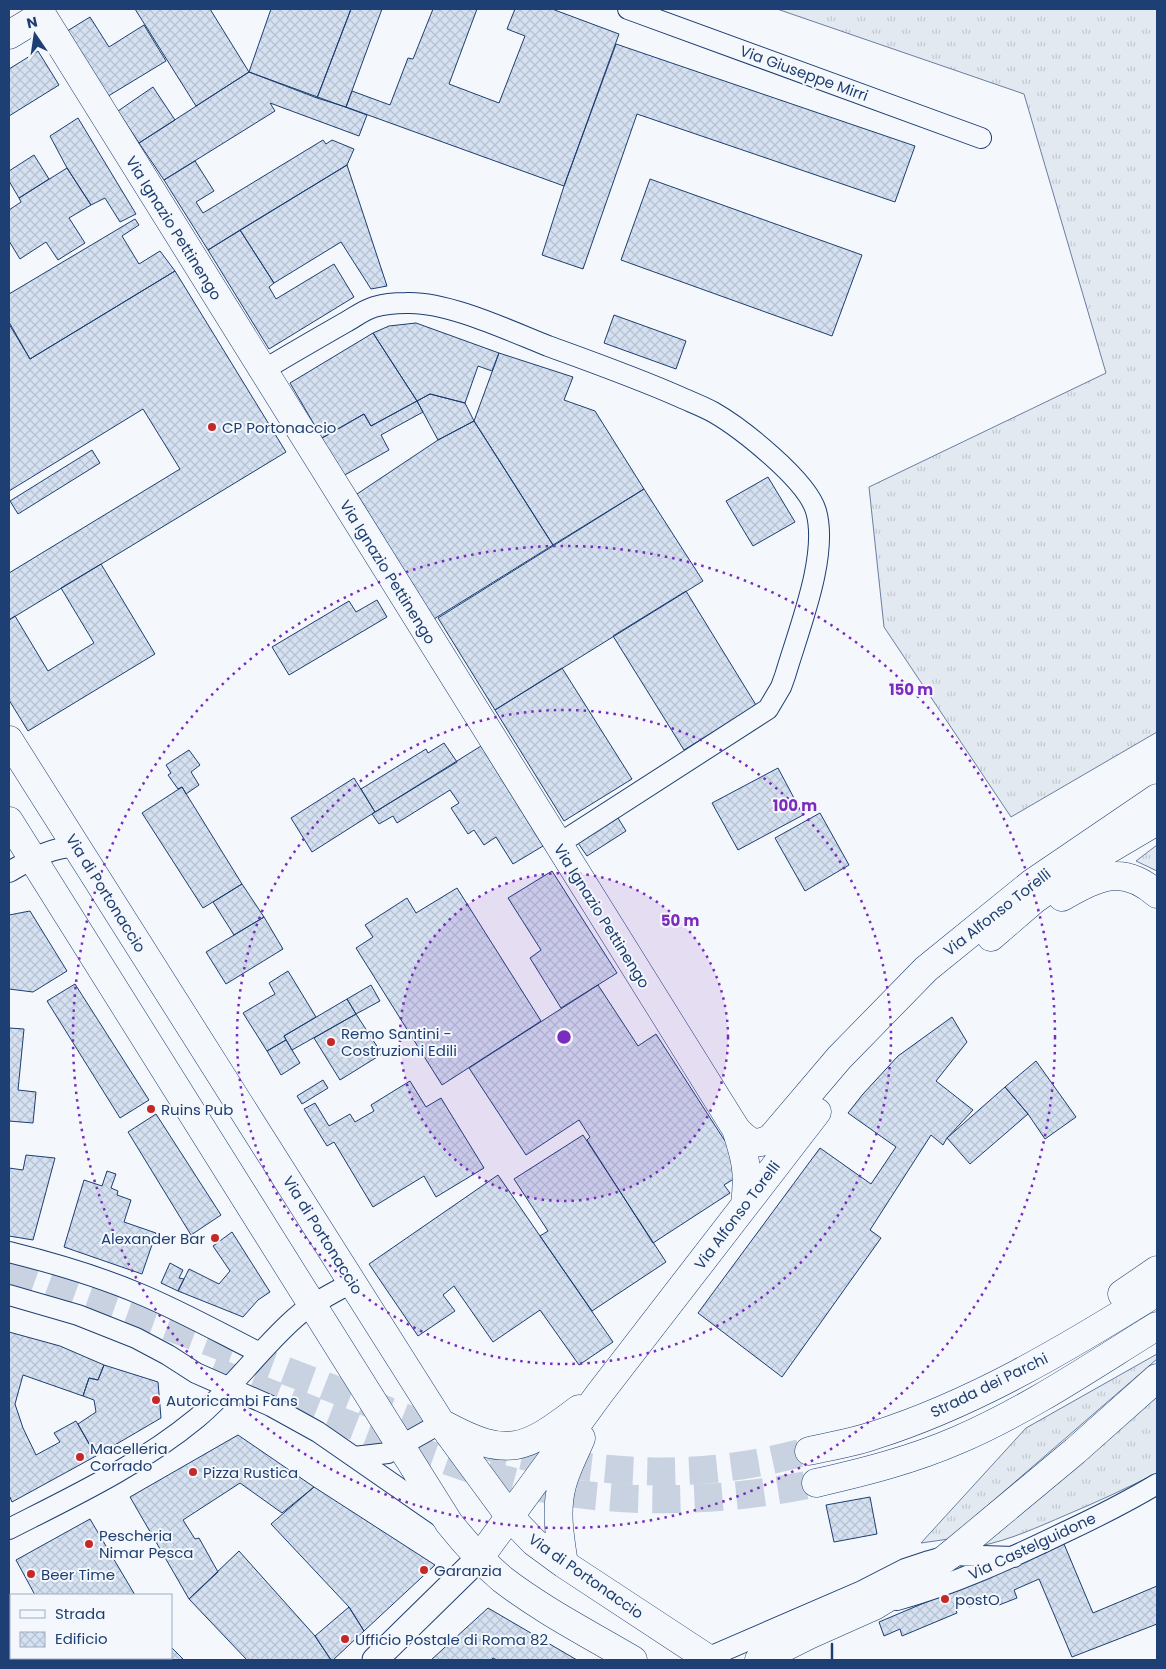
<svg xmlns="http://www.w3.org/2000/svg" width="1166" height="1669" font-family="Poppins,sans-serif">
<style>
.grass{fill:url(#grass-tufts);stroke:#687fa3}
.building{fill:url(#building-cross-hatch);stroke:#1d3f73}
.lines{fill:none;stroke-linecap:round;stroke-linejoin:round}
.motorway-tunnel{stroke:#c9d2e0;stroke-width:28;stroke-dasharray:28 14;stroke-linecap:butt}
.minor-casing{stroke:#1d3f73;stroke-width:22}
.tertiary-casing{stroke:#1d3f73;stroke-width:27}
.secondary-casing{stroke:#1d3f73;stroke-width:29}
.motorway-casing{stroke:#1d3f73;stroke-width:29}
.minor{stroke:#f4f7fb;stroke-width:20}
.tertiary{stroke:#f4f7fb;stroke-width:25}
.secondary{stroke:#f4f7fb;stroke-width:28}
.motorway{stroke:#f4f7fb;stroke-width:28}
.wall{stroke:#1d3f73;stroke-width:2.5}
.ring{fill:none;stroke:#7b2cbf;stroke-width:2.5;stroke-dasharray:2.5 5}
.poi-dot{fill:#c62828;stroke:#f4f7fb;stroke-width:2}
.labels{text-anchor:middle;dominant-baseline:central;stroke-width:4;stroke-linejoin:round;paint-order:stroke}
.street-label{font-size:15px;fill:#1d3f73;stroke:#f4f7fb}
.poi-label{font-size:15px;fill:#1d3f73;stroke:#f4f7fb;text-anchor:start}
.centre{fill:#7b2cbf;stroke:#f4f7fb;stroke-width:2.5}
.ring-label{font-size:15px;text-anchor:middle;font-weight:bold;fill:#7b2cbf;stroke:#f4f7fb;stroke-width:4;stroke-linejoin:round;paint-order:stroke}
</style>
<defs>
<pattern id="grass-tufts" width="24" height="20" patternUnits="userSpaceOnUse" patternTransform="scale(1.25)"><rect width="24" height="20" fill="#e3e9f0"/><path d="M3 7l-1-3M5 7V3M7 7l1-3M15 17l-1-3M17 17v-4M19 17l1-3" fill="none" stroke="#c2c9d1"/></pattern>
<pattern id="building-cross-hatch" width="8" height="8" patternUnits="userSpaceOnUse" patternTransform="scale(1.25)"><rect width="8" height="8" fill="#d5e0f0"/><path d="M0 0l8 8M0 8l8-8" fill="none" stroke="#b6c1d1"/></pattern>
</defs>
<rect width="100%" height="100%" fill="#f4f7fb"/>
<path class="grass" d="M777,9H1157V732L1011,817L884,627L869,487L1106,373L1024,94Z
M1157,845V871L1136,861Z
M1157,1354V1359L949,1539L921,1543L1026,1428Z
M1157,1391V1473C1127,1488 1097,1502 1066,1515C1038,1527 1010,1540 980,1546Z"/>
<path class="building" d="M135,9H210L249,72L196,106Z
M271,9H351L317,98L249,72Z
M351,9H382L346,107L317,98Z
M433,9H477L449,84L499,103L525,36L507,29L515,9H552L619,34L564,186L346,107L352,91L390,105L408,58L413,59Z
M90,17L109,47L144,25L166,61L105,98L64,33Z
M616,44L915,146L895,202L637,114L583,269L542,255L564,186Z
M38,51L59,85L9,116V69Z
M249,72L367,115L359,136L270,103L275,111L164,180L139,143Z
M153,87L175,120L139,143L118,111Z
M78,118L136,214L120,222L105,198L91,205L67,168L50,136Z
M323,140L326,144L332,140L354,149L347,165L208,250L164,180L195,161L214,191L196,202L203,213Z
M34,155L49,179L19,198L9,181V171Z
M347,165L387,286L371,289L341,242L274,283L240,230Z
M67,168L91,205L69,218L85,243L58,260L46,242L20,259L9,241V210L21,202L19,198Z
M650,179L862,255L832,336L621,260Z
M135,219L139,225L122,236L139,264L160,251L175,271L30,359L9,322V294Z
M240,230L274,283L269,287L276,299L334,264L354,297L269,349L208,250Z
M175,271L286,452L9,620V573L180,469L143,409L9,491V324L30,359Z
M614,315L686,341L676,369L604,343Z
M416,323L499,353L492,371L478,366L465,403L430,394L417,401L373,333L389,326Z
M373,333L417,401L371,426L364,414L322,438L290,383Z
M499,353L573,377L564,400L595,411L644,489L553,545L474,421Z
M430,394L465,403L474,421L438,440L417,401Z
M417,401L423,412L381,435L389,450L343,476L322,438L364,414L371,426Z
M474,421L553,545L434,619L357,494L438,440Z
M92,450L100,463L18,514L10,501Z
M768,477L795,522L753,546L726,501Z
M644,489L703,581L495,710L438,618Z
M101,564L155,654L28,731L9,700V620L15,616L48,671L94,643L61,588Z
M686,591L756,705L684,750L613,636Z
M377,600L387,617L289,675L272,647L349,601L356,612Z
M562,668L632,779L564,821L495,710Z
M444,743L457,762L375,812L361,789L426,749L428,753Z
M481,746L543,846L513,864L496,837L484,845L474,830L468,834L451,808L459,803L450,790L397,823L393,816L379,824L372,814Z
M189,750L200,765L191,772L199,785L186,794L182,787L178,789L168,775L171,773L166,765Z
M778,768L803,815L738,850L712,803Z
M354,778L375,812L312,852L291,818Z
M182,787L242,884L203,908L142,813Z
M820,813L849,865L805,891L775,838Z
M618,818L626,831L587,856L578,843Z
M552,871L617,973L561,1008L530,958L541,950L508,898Z
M242,884L264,917L234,935L213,902Z
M457,888L541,1021L442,1085L356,948L373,937L365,925L407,898L416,913Z
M30,911L67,971L33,992L9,989V915Z
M264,917L283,949L226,984L206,952Z
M288,971L316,1017L284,1036L286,1040L267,1051L243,1013L275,994L269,983Z
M75,984L149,1100L120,1118L47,1001Z
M371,985L380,1001L356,1014L347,999Z
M598,985L638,1046L656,1034L745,1172L724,1185L730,1193L653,1243L587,1140L590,1137L579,1120L526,1155L469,1068Z
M347,999L356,1014L292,1050L284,1036Z
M356,1014L382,1054L340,1080L314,1038Z
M952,1017L967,1042L936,1081L973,1110L947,1138L943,1145L931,1135L870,1230L881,1238L782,1377L698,1313L820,1148L871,1184L896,1147L848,1113L863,1094L898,1056Z
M9,1028L24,1029L18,1090L36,1092L33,1123L9,1121Z
M286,1040L300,1063L281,1075L267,1051Z
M1036,1061L1076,1117L1045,1139L1028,1114L1005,1087Z
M323,1080L328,1088L302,1104L297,1096Z
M410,1081L426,1107L441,1098L484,1168L436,1197L424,1176L373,1207L334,1142L327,1146L304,1109L315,1103L329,1126L350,1114L355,1122L374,1111L371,1105Z
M1005,1087L1028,1114L970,1164L947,1138Z
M156,1114L221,1215L191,1235L128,1132Z
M583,1135L666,1262L592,1311L540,1236L548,1231L514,1179Z
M26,1155L55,1158L33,1240L9,1236V1168L23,1170Z
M107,1171L116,1174L111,1188L118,1191L117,1195L131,1200L124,1222L156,1233L142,1274L64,1247L84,1180L102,1186Z
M498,1175L613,1342L579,1365L540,1310L493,1342L454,1286L443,1295L455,1311L418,1336L369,1264Z
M232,1232L270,1292L258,1300L243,1317L178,1291L189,1269L219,1284L230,1271L213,1246Z
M170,1263L183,1270L179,1278L184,1279L178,1291L161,1283Z
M9,1332L60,1346L104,1365L98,1380L89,1378L83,1396L23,1375L15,1404L23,1428L36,1455L60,1442L54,1433L76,1421L96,1456L12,1502L9,1495Z
M104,1365L158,1382L161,1418L96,1456L78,1424L96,1412L94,1400L83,1396L89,1378L98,1380Z
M238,1435L314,1487L282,1513L240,1483L183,1520L195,1539L199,1538L218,1572L189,1599L130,1497Z
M314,1487L435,1565L364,1631L349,1607L271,1524Z
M870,1497L877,1534L834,1542L826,1505Z
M90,1519L135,1595H35L16,1560Z
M1064,1544L1093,1613L1157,1586V1624L1072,1657L1039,1579L1014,1590L1017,1598L999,1605L995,1596L969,1607L967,1600L954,1605L957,1613L902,1636L900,1629L884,1636L879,1622Z
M239,1551L315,1636L331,1660H247L189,1599Z
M349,1607L364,1631L333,1660H331L315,1636Z
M488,1608L577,1660H497L493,1658L491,1660H431Z
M9,1644L11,1648V1658H17L18,1660H9Z
M171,1647L184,1660H145L143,1658H171Z
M70,1658H106L108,1660H71Z"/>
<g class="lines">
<path class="motorway-tunnel" d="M9,1271L18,1272C116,1307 213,1343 310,1380C359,1398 407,1420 457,1437C550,1469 660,1481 756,1463C774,1460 792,1455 809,1451
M212,1370C279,1397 346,1424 414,1449C450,1462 485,1475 522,1484C614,1506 723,1503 816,1483"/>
<g class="minor-casing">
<path id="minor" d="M628,9L981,138
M262,371C290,354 318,338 346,322C355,317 364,310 374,307C384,304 396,303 406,303C447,301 510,331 548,346C592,362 637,378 680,397C691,402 702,406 713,412C741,428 807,480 816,511C829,556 798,631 785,676L781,687L768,709L557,845
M9,872C30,860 52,846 77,847
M9,1252C53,1263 98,1276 140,1294C181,1311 220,1333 260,1353
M9,1295L78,1315L136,1338L168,1355L196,1373L271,1406L318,1432L442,1518
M354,1457L388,1453L441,1423
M9,1529C74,1496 140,1465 197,1418C233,1388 260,1349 295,1318C312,1303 333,1293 353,1282
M897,1600C955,1584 1009,1559 1063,1533C1095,1518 1127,1502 1157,1484
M707,1658L862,1591L905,1569L929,1561L950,1555L1014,1557"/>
</g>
<g class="tertiary-casing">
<path id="tertiary" d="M375,1660L480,1557"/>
</g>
<g class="secondary-casing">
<path id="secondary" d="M9,35L42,15L736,1129C748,1142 755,1147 771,1138L839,1058L926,969L1032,883L1157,798
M9,740L441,1423L510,1517L534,1542L564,1564L710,1660
M9,821L449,1523C465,1543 483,1563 502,1579C542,1610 589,1634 633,1660
M736,1129C746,1159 749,1173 745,1204
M445,1425C508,1459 525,1450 579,1409
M480,1557L600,1393L817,1112
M564,1564C560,1538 555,1511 562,1485C566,1469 575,1453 581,1438
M759,1660L809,1635L874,1606L920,1578L950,1555"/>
</g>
<g class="motorway-casing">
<path id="motorway" d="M1062,897C1098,877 1122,863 1157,894
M991,937L1035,899L1096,857L1157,821
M1122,1294L1157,1270
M809,1451C830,1446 852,1443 872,1436C974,1404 1067,1348 1157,1292
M816,1483C864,1472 912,1460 958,1440C1028,1410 1092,1366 1157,1326
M950,1555L1075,1451L1157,1378"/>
</g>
<use href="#minor" class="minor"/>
<use href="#tertiary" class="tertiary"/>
<use href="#secondary" class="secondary"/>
<use href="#motorway" class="motorway"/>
<path class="wall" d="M832,1660V1644"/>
</g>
<circle cx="564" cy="1037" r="164" fill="#7b2cbf" fill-opacity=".12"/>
<g class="ring">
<circle cx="564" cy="1037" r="164"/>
<circle cx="564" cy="1037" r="327"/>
<circle cx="564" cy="1037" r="491"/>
</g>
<g class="poi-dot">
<circle cx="212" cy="427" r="5"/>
<circle cx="331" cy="1042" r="5"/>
<circle cx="151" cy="1109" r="5"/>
<circle cx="215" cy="1238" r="5"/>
<circle cx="156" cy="1400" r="5"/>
<circle cx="80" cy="1457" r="5"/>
<circle cx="193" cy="1472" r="5"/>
<circle cx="89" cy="1544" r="5"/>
<circle cx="424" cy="1570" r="5"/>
<circle cx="31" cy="1574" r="5"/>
<circle cx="945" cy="1599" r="5"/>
<circle cx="345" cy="1639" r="5"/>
</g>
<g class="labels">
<g class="street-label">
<text transform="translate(804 73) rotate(20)">Via Giuseppe Mirri</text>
<text transform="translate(174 228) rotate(58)">Via Ignazio Pettinengo</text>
<text transform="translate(388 572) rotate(58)">Via Ignazio Pettinengo</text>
<text transform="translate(106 893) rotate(58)">Via di Portonaccio</text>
<text transform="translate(997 912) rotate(-38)">Via Alfonso Torelli</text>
<text transform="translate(602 916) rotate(58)">Via Ignazio Pettinengo</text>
<text transform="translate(737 1215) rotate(-53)">Via Alfonso Torelli</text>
<text transform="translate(323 1235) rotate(58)">Via di Portonaccio</text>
<text transform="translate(989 1385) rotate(-26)">Strada dei Parchi</text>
<text transform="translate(1032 1546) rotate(-25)">Via Castelguidone</text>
<text transform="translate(586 1576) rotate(35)">Via di Portonaccio</text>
</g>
<g class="poi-label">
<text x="222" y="427">CP Portonaccio</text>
<text x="341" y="1033">Remo Santini -<tspan x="341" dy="17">Costruzioni Edili</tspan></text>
<text x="161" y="1109">Ruins Pub</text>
<text x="205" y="1238" text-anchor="end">Alexander Bar</text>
<text x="166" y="1400">Autoricambi Fans</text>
<text x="90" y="1448">Macelleria<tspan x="90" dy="17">Corrado</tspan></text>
<text x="203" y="1472">Pizza Rustica</text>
<text x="99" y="1535">Pescheria<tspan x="99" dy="17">Nimar Pesca</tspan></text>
<text x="434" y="1570">Garanzia</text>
<text x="41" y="1574">Beer Time</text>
<text x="955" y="1599">postO</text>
<text x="355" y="1639">Ufficio Postale di Roma 82</text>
</g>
</g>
<circle cx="564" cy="1037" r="8" class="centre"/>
<g class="ring-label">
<text x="911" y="695">150 m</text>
<text x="795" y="811">100 m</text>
<text x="680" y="926">50 m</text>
</g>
<rect width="1166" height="1669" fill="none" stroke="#1d3f73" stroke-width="20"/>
<rect x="10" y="1594" width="162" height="65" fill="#f4f7fb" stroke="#9eadc5"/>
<rect x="20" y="1610" width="25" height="8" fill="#f4f7fb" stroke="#9eadc5"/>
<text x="55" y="1619" font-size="15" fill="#1d3f73">Strada</text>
<rect x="20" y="1632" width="25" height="15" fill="url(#building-cross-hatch)" stroke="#9eadc5"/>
<text x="55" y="1644" font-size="15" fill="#1d3f73">Edificio</text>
<g transform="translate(35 35) rotate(347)" stroke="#f4f7fb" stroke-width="4" paint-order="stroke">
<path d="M0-4L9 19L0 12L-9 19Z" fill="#1d3f73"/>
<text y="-8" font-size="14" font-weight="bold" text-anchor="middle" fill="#1d3f73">N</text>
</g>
</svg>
